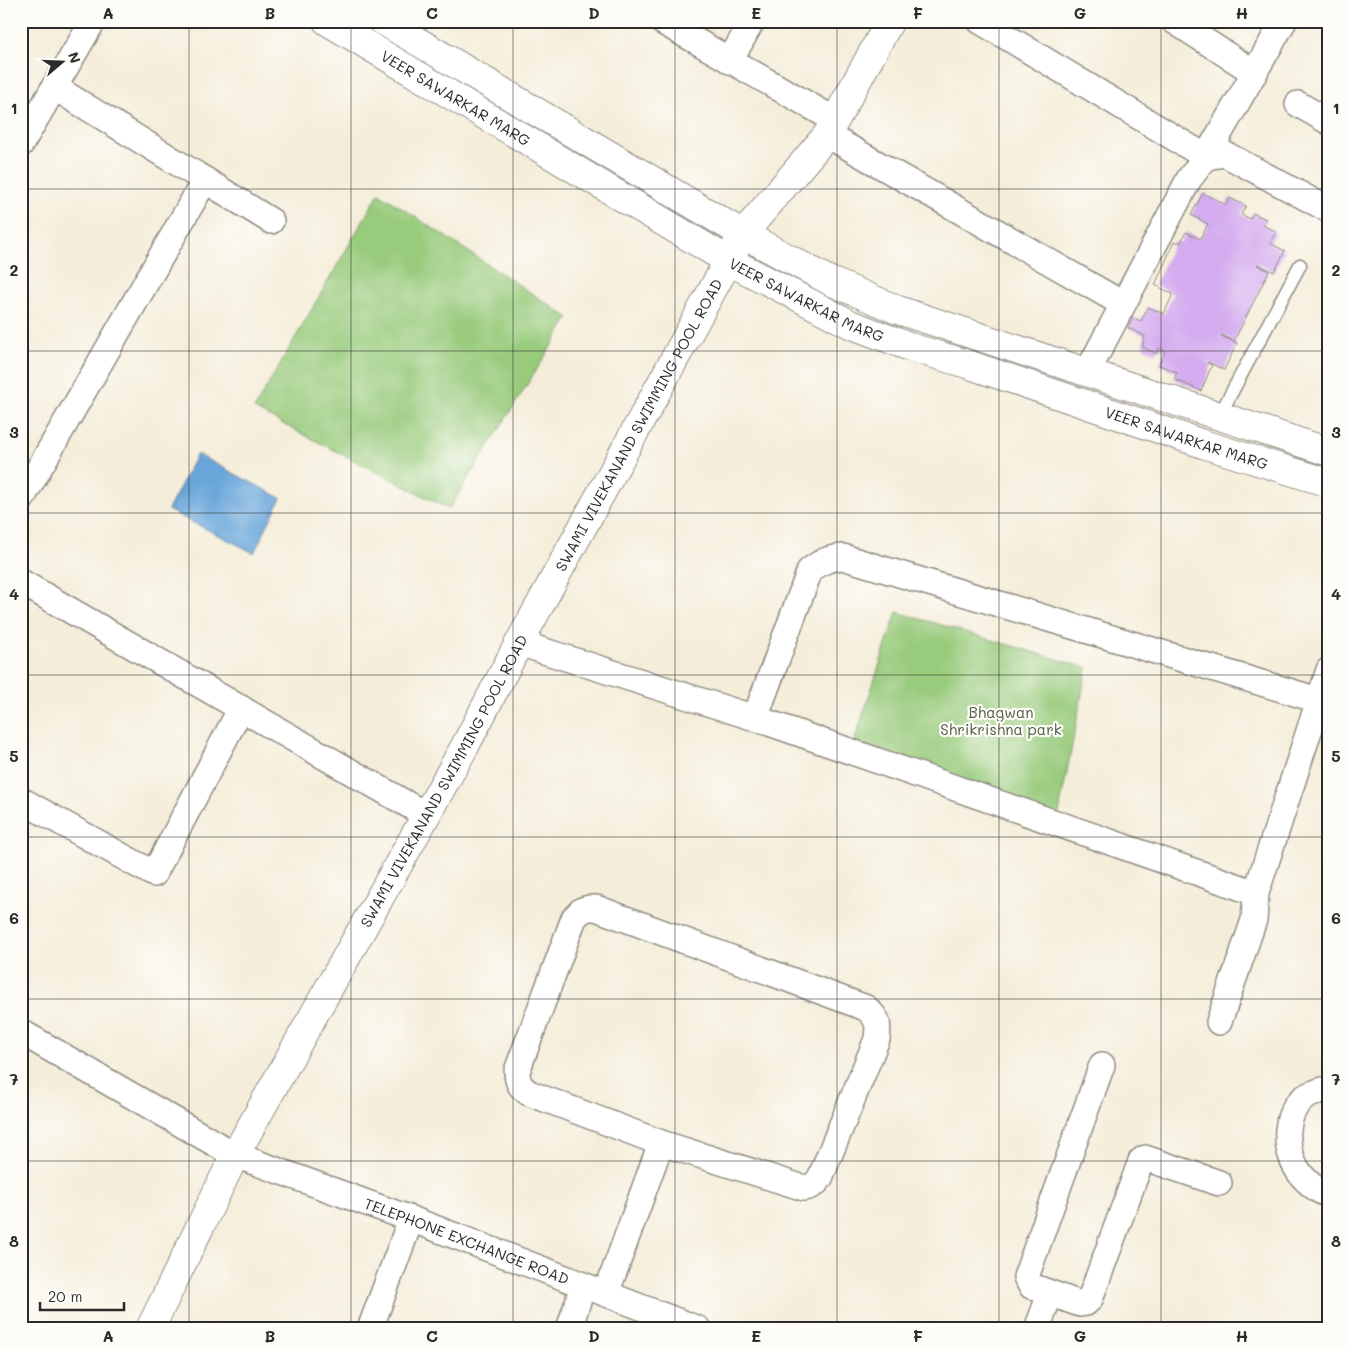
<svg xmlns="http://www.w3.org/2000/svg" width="1350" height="1350" font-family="Mali,sans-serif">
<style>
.green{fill:#98cb7c;stroke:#627b54}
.water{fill:#68a6da;stroke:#4a6882}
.building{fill:#d4acef}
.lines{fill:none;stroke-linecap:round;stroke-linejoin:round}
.service-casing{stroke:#908c82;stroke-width:15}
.minor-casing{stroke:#908c82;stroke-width:28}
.tertiary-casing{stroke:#908c82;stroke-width:30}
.service{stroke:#fff;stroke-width:12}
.minor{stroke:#fff;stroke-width:25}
.tertiary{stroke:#fff;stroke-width:28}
.grid{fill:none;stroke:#2b2b2b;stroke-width:1;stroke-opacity:0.55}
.labels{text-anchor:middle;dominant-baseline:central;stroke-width:4.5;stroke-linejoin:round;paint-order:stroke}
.street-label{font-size:15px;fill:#2b2b2b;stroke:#fdfcf7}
.park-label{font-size:15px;fill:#4c5b43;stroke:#fdfcf7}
.neatline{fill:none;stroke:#2b2b2b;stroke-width:2}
.grid-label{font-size:16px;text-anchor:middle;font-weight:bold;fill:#2b2b2b}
</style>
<rect width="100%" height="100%" fill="#fdfcf7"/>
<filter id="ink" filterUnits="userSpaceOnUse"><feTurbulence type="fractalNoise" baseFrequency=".02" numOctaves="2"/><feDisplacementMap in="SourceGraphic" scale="10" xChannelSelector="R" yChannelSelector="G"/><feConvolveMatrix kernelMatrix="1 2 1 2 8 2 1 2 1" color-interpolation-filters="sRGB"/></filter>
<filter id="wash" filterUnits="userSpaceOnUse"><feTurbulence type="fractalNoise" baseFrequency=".0096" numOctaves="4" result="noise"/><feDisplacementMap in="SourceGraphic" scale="20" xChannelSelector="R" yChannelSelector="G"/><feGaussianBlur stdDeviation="1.12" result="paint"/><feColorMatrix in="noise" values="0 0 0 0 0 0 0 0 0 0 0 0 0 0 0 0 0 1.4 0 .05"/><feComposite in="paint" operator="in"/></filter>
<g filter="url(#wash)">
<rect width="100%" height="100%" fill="#f4edd9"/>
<path class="green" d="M379,193L569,318L449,509L254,409Z
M897,612L1087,668L1057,823L854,742Z"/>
<path class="water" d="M197,454L281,498L254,553L168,510Z"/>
<g id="blocks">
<path class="building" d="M1203,193L1226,205L1230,198L1246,206L1241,214L1250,219L1253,213L1266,219L1263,225L1276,232L1270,243L1285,251L1274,272L1258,264L1257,265L1269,271L1234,341L1221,335V336L1237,343L1224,370L1208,362L1207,363L1212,365L1201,391L1174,379L1177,372L1159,365L1165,351L1159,348L1156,354L1143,347V343L1145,336L1128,328L1133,318L1141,321L1148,307L1164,314L1173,294L1155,285L1174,242H1181L1186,232L1200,239L1208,224L1191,215Z"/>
</g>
</g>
<g filter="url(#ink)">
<use href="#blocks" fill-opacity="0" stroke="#908c82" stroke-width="1"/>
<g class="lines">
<g class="service-casing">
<path id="service" d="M1219,416L1300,265"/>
</g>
<g class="minor-casing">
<g id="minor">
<path d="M661,21L835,120"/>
<path d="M980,21L1206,157L1284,21"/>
<path d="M1174,21L1255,73"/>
<path d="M730,61L752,21"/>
<path d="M1298,104L1329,122"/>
<path d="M827,135L1123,304"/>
<path d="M21,144L93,21"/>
<path d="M205,180L271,221"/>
<path d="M1087,373L1189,179L1206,157L1225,154L1329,210"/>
<path d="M21,500L205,180L54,87"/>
<path d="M21,582L426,815"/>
<path d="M519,643L755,718L1256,893"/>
<path d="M755,718L810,570C821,562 828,558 843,557L1318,700"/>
<path d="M21,800L154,874L241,708"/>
<path d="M589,908H596L866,1008C878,1019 879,1022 877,1039L820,1178C816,1184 812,1187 804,1188L661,1143L529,1093C520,1087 517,1082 517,1071L574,918L582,910Z"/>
<path d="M1219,1022L1254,920L1256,893L1329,670"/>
<path id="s1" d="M21,1032L235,1155L411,1219L698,1329"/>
<path d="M1102,1065L1026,1277L1031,1286L1080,1304L1086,1303L1090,1299L1141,1161L1145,1158L1219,1183"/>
<path d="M1329,1089C1324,1089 1319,1091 1314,1093C1286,1102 1283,1137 1293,1161C1299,1176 1314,1190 1329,1195"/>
<path d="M606,1294L661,1143"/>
<path d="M370,1329L411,1219"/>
<path d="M569,1329L583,1286"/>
<path d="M1037,1329L1050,1294"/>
</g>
</g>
<g class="tertiary-casing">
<g id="tertiary">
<path id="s2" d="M327,21L729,261L850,324L910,347L967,364L1206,445L1329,483"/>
<path d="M383,21L743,234L830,281L898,310L1329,452"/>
<path id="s3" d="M150,1329L235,1155L465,746L519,643L743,234L827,135L890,21"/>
</g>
</g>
<use href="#service" class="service"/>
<use href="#minor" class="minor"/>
<use href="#tertiary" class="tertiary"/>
</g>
</g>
<path class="grid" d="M189,21V1329M351,21V1329M513,21V1329M675,21V1329M837,21V1329M999,21V1329M1161,21V1329M21,189H1329M21,351H1329M21,513H1329M21,675H1329M21,837H1329M21,999H1329M21,1161H1329"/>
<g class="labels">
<g class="street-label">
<text stroke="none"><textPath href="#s2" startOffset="150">VEER SAWARKAR MARG</textPath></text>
<text stroke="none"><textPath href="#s2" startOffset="555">VEER SAWARKAR MARG</textPath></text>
<text stroke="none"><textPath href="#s3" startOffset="1028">SWAMI VIVEKANAND SWIMMING POOL ROAD</textPath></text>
<text stroke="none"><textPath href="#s2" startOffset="960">VEER SAWARKAR MARG</textPath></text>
<text stroke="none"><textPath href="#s3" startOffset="622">SWAMI VIVEKANAND SWIMMING POOL ROAD</textPath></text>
<text stroke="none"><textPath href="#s1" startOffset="494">TELEPHONE EXCHANGE ROAD</textPath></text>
</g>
<g class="park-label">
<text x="1001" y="712">Bhagwan<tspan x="1001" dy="17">Shrikrishna park</tspan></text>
</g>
</g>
<rect width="1350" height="1350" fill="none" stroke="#fdfcf7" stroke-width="55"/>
<g transform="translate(62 62) rotate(71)" stroke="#fdfcf7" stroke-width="4" paint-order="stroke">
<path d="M0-4L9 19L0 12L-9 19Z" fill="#2b2b2b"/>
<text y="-8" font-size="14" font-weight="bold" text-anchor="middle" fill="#2b2b2b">N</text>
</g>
<path d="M40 1302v8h84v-8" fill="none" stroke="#2b2b2b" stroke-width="2.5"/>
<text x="48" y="1302" font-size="15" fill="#2b2b2b" stroke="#fdfcf7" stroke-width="4" paint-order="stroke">20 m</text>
<rect x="28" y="28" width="1294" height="1294" class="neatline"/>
<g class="grid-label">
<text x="108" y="19">A</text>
<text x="270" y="19">B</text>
<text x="432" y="19">C</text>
<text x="594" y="19">D</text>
<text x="756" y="19">E</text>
<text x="918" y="19">F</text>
<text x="1080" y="19">G</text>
<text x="1242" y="19">H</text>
<text x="14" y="114">1</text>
<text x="1336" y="114">1</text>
<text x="14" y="276">2</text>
<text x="1336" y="276">2</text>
<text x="14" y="438">3</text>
<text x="1336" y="438">3</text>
<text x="14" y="600">4</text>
<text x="1336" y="600">4</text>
<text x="14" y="762">5</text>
<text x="1336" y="762">5</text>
<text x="14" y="924">6</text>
<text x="1336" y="924">6</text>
<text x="14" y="1085">7</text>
<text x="1336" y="1085">7</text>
<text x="14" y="1247">8</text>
<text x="1336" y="1247">8</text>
<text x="108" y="1342">A</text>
<text x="270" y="1342">B</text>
<text x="432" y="1342">C</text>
<text x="594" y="1342">D</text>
<text x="756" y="1342">E</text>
<text x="918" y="1342">F</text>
<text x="1080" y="1342">G</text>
<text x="1242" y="1342">H</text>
</g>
</svg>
